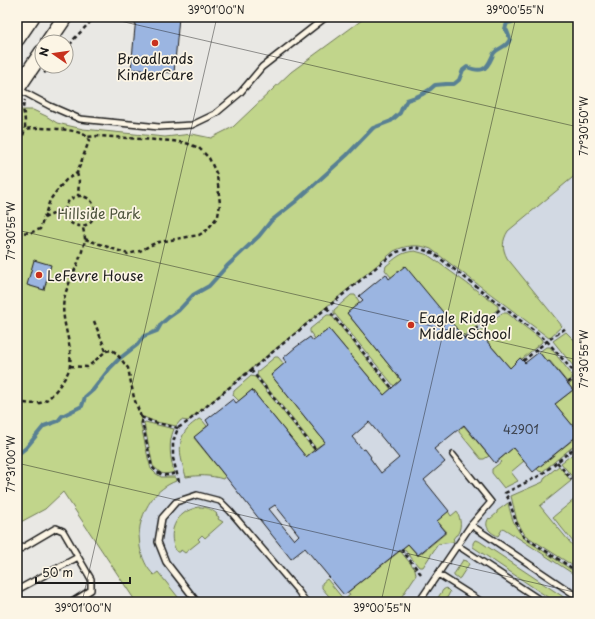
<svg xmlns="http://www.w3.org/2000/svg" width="595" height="619" font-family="'Playpen Sans',sans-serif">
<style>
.built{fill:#d2d9e3}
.green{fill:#c1d58b;stroke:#6e7854}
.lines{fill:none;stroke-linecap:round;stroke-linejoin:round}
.stream{stroke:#598093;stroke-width:4}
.building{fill:#9bb5e1;stroke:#1c1c1c;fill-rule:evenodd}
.lane-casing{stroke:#1c1c1c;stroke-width:8}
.secondary-casing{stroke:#1c1c1c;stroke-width:17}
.path{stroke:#1c1c1c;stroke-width:2.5;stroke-dasharray:4 3;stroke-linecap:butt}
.lane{stroke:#fcf5e5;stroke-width:5}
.secondary{stroke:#fcf5e5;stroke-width:14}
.ticks{fill:none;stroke:#1c1c1c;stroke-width:1;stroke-opacity:0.45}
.poi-dot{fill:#c8321e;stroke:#fcf5e5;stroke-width:1.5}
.labels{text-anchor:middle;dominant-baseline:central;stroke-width:3.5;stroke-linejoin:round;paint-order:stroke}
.number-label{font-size:12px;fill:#3c424d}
.poi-label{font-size:14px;fill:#1c1c1c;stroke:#fcf5e5;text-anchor:start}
.park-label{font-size:14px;fill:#4e543d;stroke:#fcf5e5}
.neatline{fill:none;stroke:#1c1c1c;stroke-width:1.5}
.ticks-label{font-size:10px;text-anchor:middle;fill:#1c1c1c}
</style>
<rect width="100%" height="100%" fill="#e9e8e4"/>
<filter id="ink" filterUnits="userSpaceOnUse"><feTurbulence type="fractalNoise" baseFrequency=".025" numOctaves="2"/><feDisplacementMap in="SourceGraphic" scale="8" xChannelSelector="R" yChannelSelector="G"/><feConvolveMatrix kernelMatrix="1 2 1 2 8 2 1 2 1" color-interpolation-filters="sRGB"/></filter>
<g filter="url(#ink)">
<path class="built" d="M578,93V602H136L63,492L348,230Z"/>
<path class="green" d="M366,17H434L441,19L447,17H578V173L508,231C502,241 502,248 507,258L562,326L549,338L431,249C418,244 406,245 394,251L188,421L181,420L176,426L156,422L144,417L140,421L148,458L151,469L155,473L161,477H175L176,481C156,489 145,505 140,526C140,529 139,532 139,535C139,539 140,543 140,547C142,557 146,568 154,575L158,572L182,602H136L63,492L45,509L17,524V113L20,110H33L46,116L57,123L83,129L165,137L192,134L211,138L233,127L291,72Z
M415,251L422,253L428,255L498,306V309L463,337L391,277L385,270L386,266C396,258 401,252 415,251Z
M351,295H355L360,303L347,313L401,380L394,386L334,313V310Z
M502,313H507L542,340V342L522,359L520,358L510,368L479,332Z
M327,315H331L391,389L384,395L329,329L315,339L310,332V329Z
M566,332L572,338L578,342V372L553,341Z
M546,347H550L572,375V379L567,382L550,361L547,362L539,352Z
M275,357H278L284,364L271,375L325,442L316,448L257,375L258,371Z
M251,376L255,377L314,450L306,457L252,390L239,401L233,395L234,391Z
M573,381L578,382V432L555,404L573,390L569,385Z
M199,419L202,420L207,426L194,438L225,476L223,479C210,475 199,475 186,477C182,462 175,443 187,429C190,425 195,422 199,419Z
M145,422L174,429C168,443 170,457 174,472L171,473L165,474L161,473L153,466L144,423Z
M464,426L489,456L484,459H481L459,432V429Z
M575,438L577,440L576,444L542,472L539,471L537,469Z
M513,448L524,461L511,472L518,481L504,488L492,473V469L501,462L499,460Z
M578,450V475L574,479L561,463Z
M559,466L571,481L540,506L578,552V569L525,535L517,521L511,496L543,482L545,477Z
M575,499L578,502V548L553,517Z
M508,503C512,519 514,527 525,539L578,574V577L503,528L498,536C490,533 483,526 489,518L490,519L497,513V511Z
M198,507C207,507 210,508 217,514L216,515L219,517L218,519L223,522L205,538L202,535L198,539L200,541L185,553L181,550L180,552H177C169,540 171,523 183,514C187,510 193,509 198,507Z
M448,511L451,516L457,511C461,520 462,527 457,535H456L453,539L454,540L453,542L438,544L423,567H419L403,548L408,544L418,556L447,532L437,521Z
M475,540L479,541L571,602H555L473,547V543Z
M400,551L401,552L415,569L416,575L398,602H334L322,588V583L327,579L344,600L350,595L348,592Z
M463,560L467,561L469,564L460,578L458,579L454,576V574Z
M446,588L450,592L446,600L448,602H435L443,590Z"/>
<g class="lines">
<path class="stream" d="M17,455L26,448L44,426L58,421L62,416L82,406L85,397L93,390L110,368L119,359L137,345L144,336L157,331L161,324L169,317L179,310L193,295L209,286L227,266L259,236L271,221L295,202L347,155L373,128L391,121L400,113L402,108L407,100C418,97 427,93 435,85L446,84H454L459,80L463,70L467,67C472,69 478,71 483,69C489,67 491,58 494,53C500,46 507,48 510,39L507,31L505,29L507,23L512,22L515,17"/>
</g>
<path class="building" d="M136,17H179L174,73L162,72L161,73L144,72V70L131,69Z
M34,260L51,265L44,290L27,285Z
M405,266L466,340L478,331L510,368L520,358L525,363L539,352L547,362L549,361L573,390L555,404L578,432V435L533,472L513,448L495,463L464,425L434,449L445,462L424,480L449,511L437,521L446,532L418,555L408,544L344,595L305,548L291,559L194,437L209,425L206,420L233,399L236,403L252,390L306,457L325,442L271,375L286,362L283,358L296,347L310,337L313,341L329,329L384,395L401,380L347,313L363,300L359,296L386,274L389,279ZM369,422L399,458L381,473L370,458L371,457L365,449L363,450L352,437ZM275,505L299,535L294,540L269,509Z"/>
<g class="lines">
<g class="lane-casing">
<path id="lane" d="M18,89L50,106L80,119L159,127L192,125L215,114L240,93L262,67L326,17
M471,525L578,597
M457,545L543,602
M17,551L56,528L63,531L91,579V590L72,602
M438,574L482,602
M17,591L19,589L78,557
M197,602L166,562L158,542L162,518L176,502L197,495L220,501L230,511L298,591L306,602
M419,602L471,525L491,502L453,455"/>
</g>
<g class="secondary-casing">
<path id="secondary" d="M17,39L32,17
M48,42L65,17
M17,89L42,52"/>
</g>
<path class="path" d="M66,51L74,39L92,20L94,17
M44,73L54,66
M17,148C21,141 26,131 25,123C25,113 21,110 25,100
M77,173L79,181L78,196
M65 211a15 15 0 1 1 30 0a15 15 0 1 1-30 0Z
M44,218L65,209
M17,232L30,233L40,229L50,200L58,189L66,180L77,173L89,141C88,138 88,138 86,136C76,128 37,127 25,129
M85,239L128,254L140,251L151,245L159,242L199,235L207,230L211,225L218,216L220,204L217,175L209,158L199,148L186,143L172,141L97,136L87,137
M327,308L392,388
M94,321L106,351
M464,339L503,307
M523,361L547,341L566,328
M70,366L87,367L90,365L106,351L112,350L116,353L128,368L134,398L141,417L152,467C161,477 165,476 177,473
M251,370L315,449
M568,383L577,376
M17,402C37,405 44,406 57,389C62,382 69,374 70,365C73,343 60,321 64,299C68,281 79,265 83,247C84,245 85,241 85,239C85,235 83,230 83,227
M141,417L153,422L178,428
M576,436L578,438
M578,445L541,475L505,493L509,500L516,522L523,536L578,572
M557,462L572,480
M179,482L173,458V442L178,428L186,423L384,261L397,252L415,247L433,253L547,341L578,377
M401,549L421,574"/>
<use href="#lane" class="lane"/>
<use href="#secondary" class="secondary"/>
</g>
</g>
<path class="ticks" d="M103,17L578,127M17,230L578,360M17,463L578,593M82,602L217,17M381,602L516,17"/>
<g class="poi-dot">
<circle cx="155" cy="43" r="4"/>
<circle cx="39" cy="275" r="4"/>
<circle cx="411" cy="325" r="4"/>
</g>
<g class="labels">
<g class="number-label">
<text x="521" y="429">42901</text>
</g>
<g class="poi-label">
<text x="155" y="58" text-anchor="middle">Broadlands<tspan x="155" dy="16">KinderCare</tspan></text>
<text x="47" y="275">LeFevre House</text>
<text x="419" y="317">Eagle Ridge<tspan x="419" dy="16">Middle School</tspan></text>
</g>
<g class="park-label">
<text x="99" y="213">Hillside Park</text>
</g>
</g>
<rect width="595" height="619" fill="none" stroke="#fcf5e5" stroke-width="44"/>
<g transform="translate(54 54) rotate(283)"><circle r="19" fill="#fcf5e5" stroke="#a29e95"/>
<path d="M0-3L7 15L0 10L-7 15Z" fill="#c8321e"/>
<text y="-6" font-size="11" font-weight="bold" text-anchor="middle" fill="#1c1c1c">N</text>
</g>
<path d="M36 577v6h94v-6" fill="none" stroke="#1c1c1c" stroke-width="2"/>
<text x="42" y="577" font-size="12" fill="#1c1c1c" stroke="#fcf5e5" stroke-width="3" paint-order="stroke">50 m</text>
<rect x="22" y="22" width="551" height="575" class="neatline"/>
<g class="ticks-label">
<text x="216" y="14">39°01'00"N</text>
<text x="515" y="14">39°00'55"N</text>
<text transform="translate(584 126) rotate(-90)" y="4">77°30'50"W</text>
<text transform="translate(11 231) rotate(-90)" y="4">77°30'55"W</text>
<text transform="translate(584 359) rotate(-90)" y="4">77°30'55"W</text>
<text transform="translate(11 464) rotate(-90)" y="4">77°31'00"W</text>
<text x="83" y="612">39°01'00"N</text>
<text x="382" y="612">39°00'55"N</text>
</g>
</svg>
